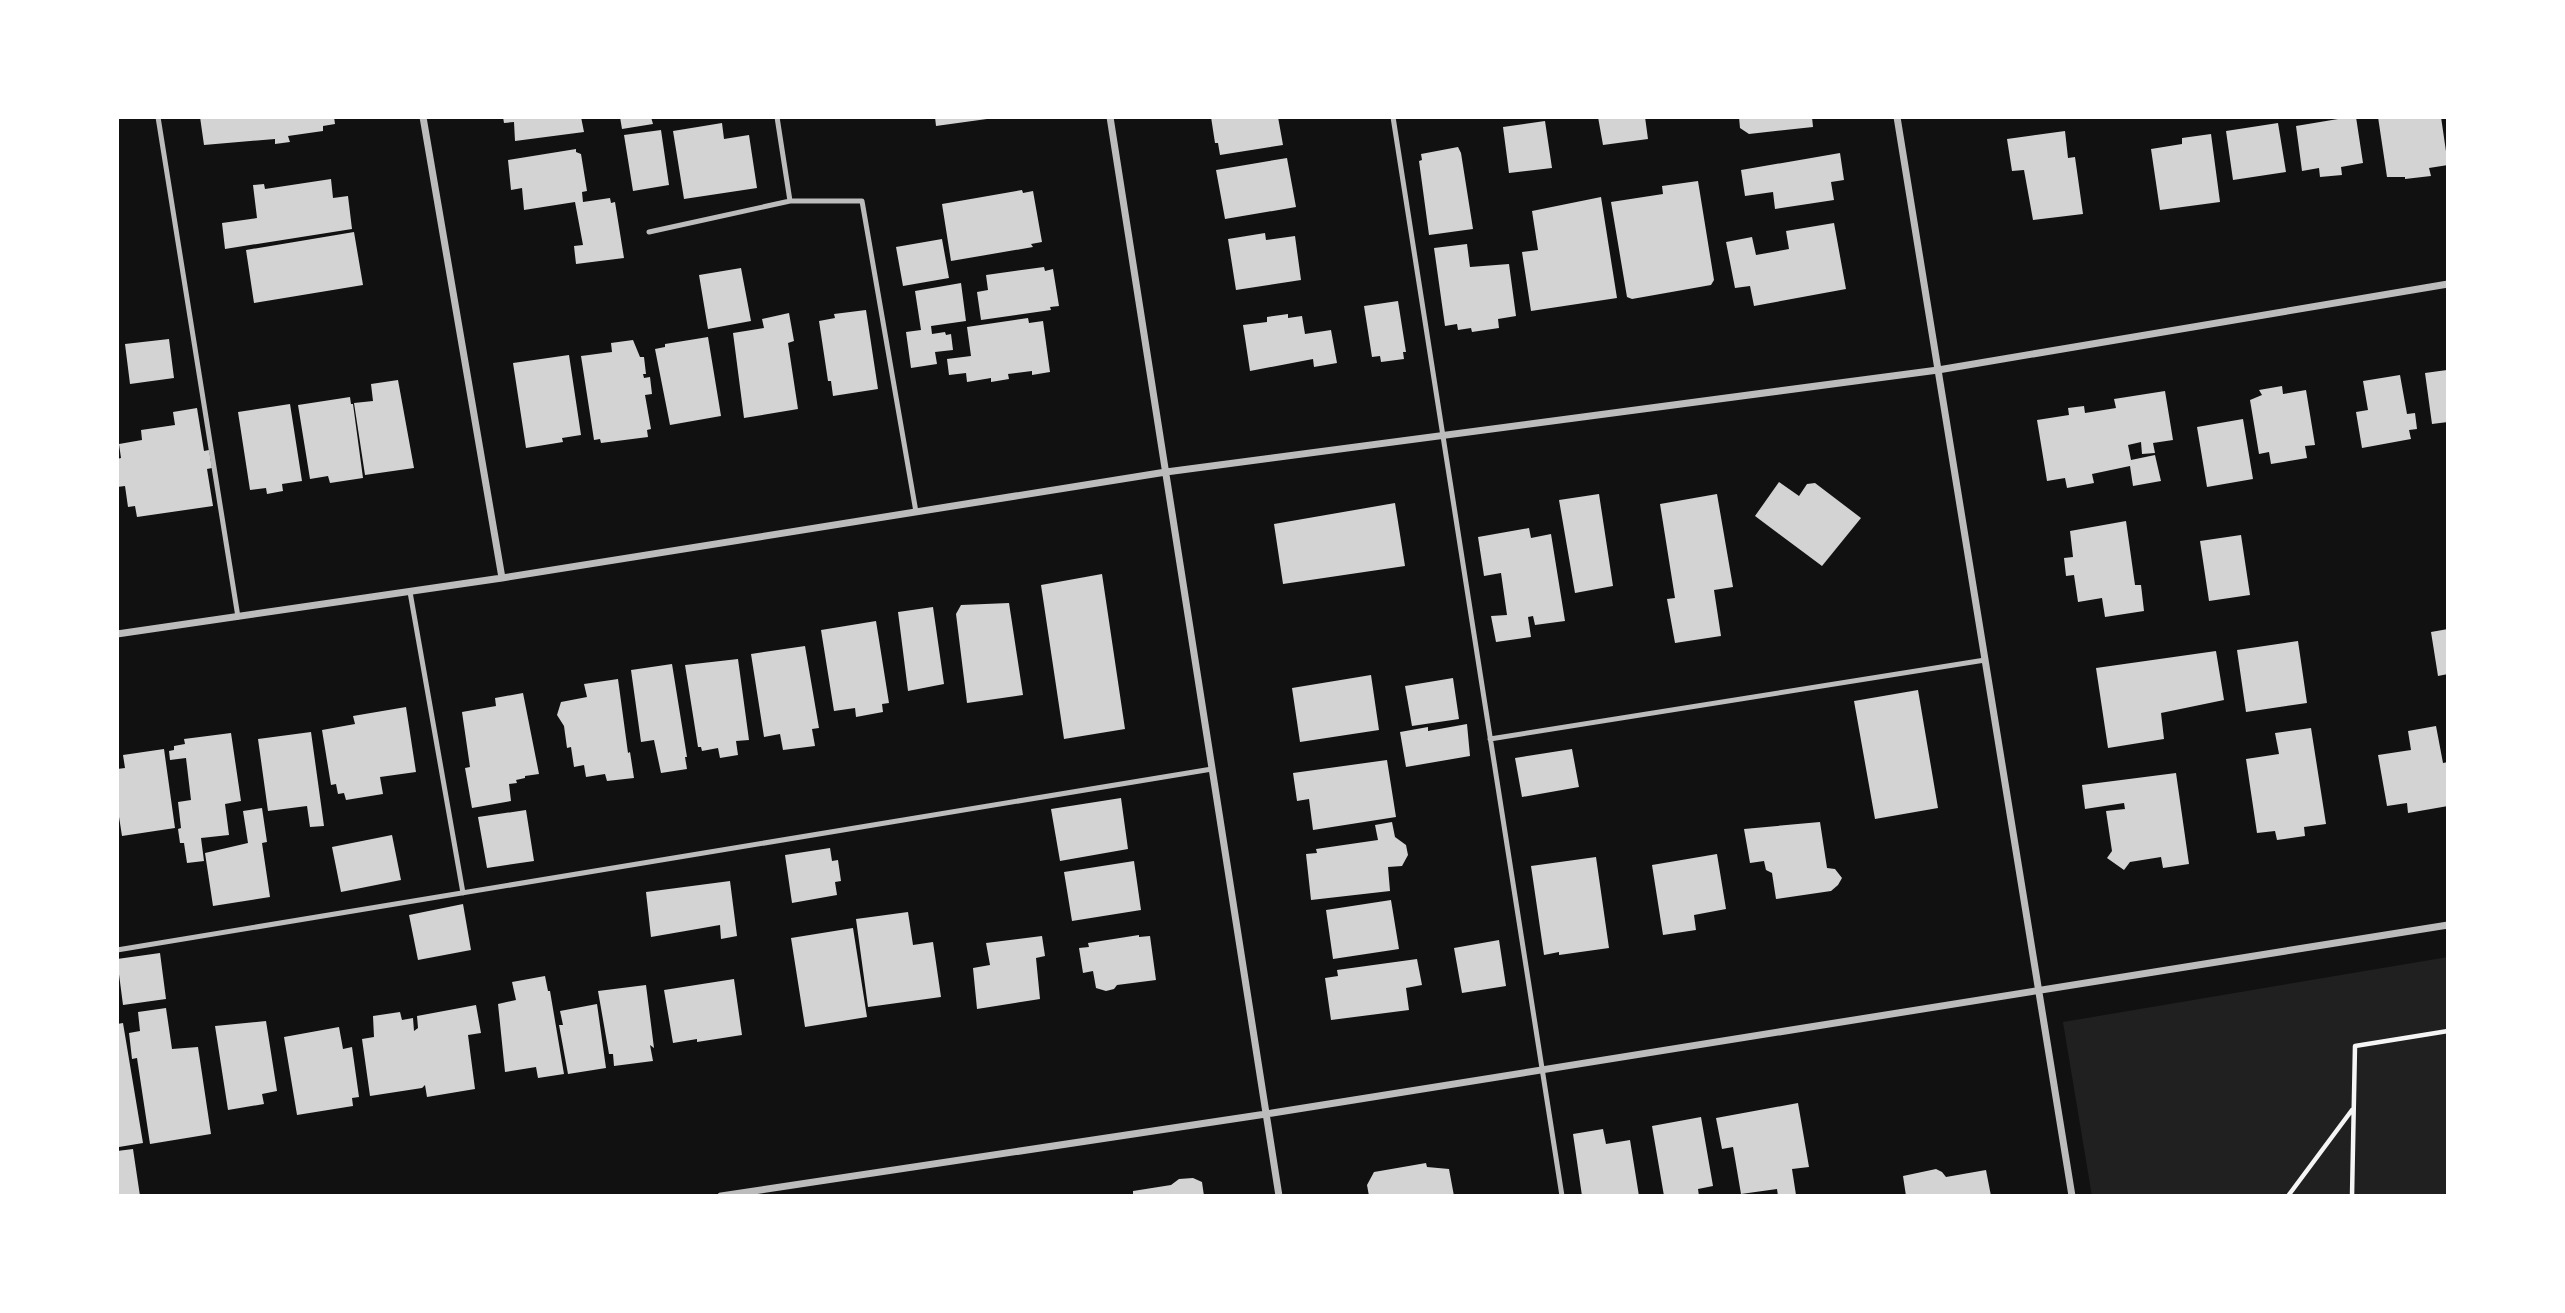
<svg xmlns="http://www.w3.org/2000/svg" width="2565" height="1313" font-family="Merriweather,serif">
<style>
.green{fill:#202020}
.building{fill:#d3d3d3}
.lines{fill:none;stroke-linecap:round;stroke-linejoin:round}
.path{stroke:#f5f5f5;stroke-width:4.5}
.service{stroke:#bcbcbc;stroke-width:5}
.minor{stroke:#bcbcbc;stroke-width:7}
</style>
<rect width="100%" height="100%" fill="#111"/>
<path class="green" d="M2448,957V1196H2092L2063,1022Z"/>
<path class="building" d="M200,117H334L335,124L323,126V131L288,136L290,142L275,144V139L204,145Z
M503,117H581L584,132L515,141L514,122L504,123Z
M620,117H651L653,124L622,129Z
M935,117H987V119L936,126Z
M1211,117H1278L1283,145L1220,155L1218,143H1215Z
M1598,117H1645L1648,139L1603,145Z
M1739,117H1812L1813,127L1749,134L1740,128Z
M2350,117H2356L2363,163L2341,167L2342,175L2320,177L2319,168L2302,171L2296,126Z
M2378,117H2441L2448,165L2429,168L2431,176L2405,179V177H2387Z
M1545,121L1552,168L1509,173L1503,127Z
M722,123L724,139L749,135L757,188L684,199L673,131Z
M2278,123L2286,172L2233,180L2226,131Z
M661,130L669,185L633,191L624,135Z
M2065,131L2068,158L2075,157L2083,214L2033,220L2024,170L2012,171L2007,139Z
M2211,134L2220,202L2160,210L2151,149L2182,144V138Z
M1458,147L1461,153L1473,229L1429,235L1419,161L1422,160L1421,154Z
M576,149V152L581,154L587,191L582,192L583,202L610,198L611,203L615,202L624,258L576,264L574,246L583,245L575,202L524,210L522,188L511,190L508,160Z
M1840,153L1844,180L1831,182L1834,200L1775,209L1773,192L1745,196L1741,170Z
M1287,158L1296,207L1225,219L1216,170Z
M331,179L333,198L348,196L352,229L225,249L222,223L257,218L253,185L264,184L265,189Z
M1698,181L1714,280L1711,285L1632,299L1627,297L1611,202L1663,194L1662,186Z
M1022,190L1023,193L1033,191L1042,242L1031,244L1033,247L951,261L942,204Z
M1601,197L1617,298L1531,311L1522,252L1538,250L1532,211Z
M1834,223L1846,289L1754,306L1750,286L1735,288L1726,242L1752,237L1756,255L1789,249L1786,231Z
M354,232L363,285L254,303L246,250Z
M1265,233L1266,240L1295,236L1301,280L1236,290L1228,239Z
M942,239L949,278L903,286L896,247Z
M1467,244L1470,267L1509,264L1516,316L1498,319L1499,328L1472,332L1471,328L1458,330L1457,324L1445,326L1434,248Z
M1044,267L1045,271L1053,269L1059,306L1050,307L1051,310L981,320L977,292L988,290L986,275Z
M741,268L751,321L708,329L699,275Z
M961,283L966,321L931,326L932,334L945,332L946,335L951,334L953,350L935,352L937,364L911,368L906,332L921,330L915,291Z
M1398,301L1406,352H1403L1404,359L1381,362L1380,356L1372,357L1364,306Z
M866,310L878,389L833,396L831,381H828L819,321L835,318L834,314Z
M789,313L794,341L788,343L798,409L744,418L733,333L764,328L762,319Z
M1288,314V318L1302,316L1305,334L1331,330L1337,363L1314,367L1313,359L1250,371L1243,325L1267,322V317Z
M1028,318L1029,323L1043,321L1050,372L1032,375V371L1008,374L1009,379L991,382V378L967,382L966,373L949,375L947,359L971,356L967,327Z
M708,337L721,416L670,425L655,349L665,347V344Z
M169,339L174,378L130,384L125,344Z
M633,340L640,357H644L646,374H643L644,378L650,377L652,394L645,395L651,429L647,430L648,437L601,443L600,439L594,440L581,356L612,352L611,343Z
M569,355L581,435L562,438L563,442L526,448L513,363Z
M2447,370L2448,422L2432,424L2425,373Z
M2400,375L2407,414L2415,413L2417,429L2409,430L2411,439L2362,448L2356,412L2368,410L2363,381Z
M398,380L414,468L365,475L354,403L373,401L371,384Z
M2282,386L2283,394L2306,390L2315,445L2305,446L2307,458L2271,464L2269,452L2259,454L2250,400L2262,395L2259,390Z
M2165,391L2173,440L2153,443L2155,453L2142,454L2141,442L2128,445L2131,460L2155,455L2161,481L2133,486L2130,466L2092,474L2094,483L2067,488L2065,478L2047,481L2037,420L2069,415L2068,408L2084,406L2085,413L2116,408L2114,399Z
M350,397L351,404H353L363,478L330,483L328,476L310,479L298,405Z
M290,404L302,481L282,484L283,491L267,494L266,488L250,490L238,412Z
M197,408L204,451L209,450L212,468L207,469L213,506L137,517L135,506L128,507L125,486L117,487V459L121,458L119,444L142,440L141,430L175,425L173,412Z
M2243,419L2253,479L2207,487L2197,427Z
M1779,482L1799,496L1807,484L1815,483L1861,518L1822,566L1755,516Z
M1599,494L1613,586L1575,593L1559,500Z
M1717,494L1733,587L1714,590L1721,636L1675,643L1667,599L1675,598L1660,504Z
M1395,503L1405,566L1283,584L1274,524Z
M2126,521L2135,585H2141L2144,611L2105,617L2102,598L2078,602L2074,575L2066,576L2064,558L2073,557L2070,531Z
M1529,528L1531,538L1551,534L1565,621L1535,625L1533,616L1528,617L1531,637L1496,642L1491,616L1507,615L1501,573L1484,576L1478,537Z
M2241,535L2250,595L2209,601L2200,541Z
M1102,574L1125,729L1064,739L1041,585Z
M1009,603L1023,695L967,703L956,614L961,605Z
M933,607L944,684L908,691L898,612Z
M876,621L889,703L882,704L883,712L856,717L855,708L834,711L821,630Z
M2448,629V674L2438,676L2431,632Z
M2298,641L2307,703L2246,712L2237,650Z
M805,646L819,728L812,729L815,746L783,750L780,734L764,737L751,654Z
M2216,651L2224,700L2161,713L2164,739L2108,748L2096,668Z
M738,659L749,740L736,741L738,755L720,758L718,748L702,751L701,747H698L685,665Z
M672,664L687,757H685L687,769L661,773L654,740L641,742L631,670Z
M1371,675L1379,730L1300,742L1292,688Z
M1453,678L1459,719L1412,726L1405,686Z
M618,679L628,753L630,752L634,778L607,781L605,774L586,777L584,765L574,767L571,747L567,748L564,726L557,715L561,702L587,697L584,684Z
M1918,690L1938,808L1875,819L1854,701Z
M523,693L539,774L525,776V778L516,780L517,783L509,784L511,801L472,808L465,768L470,767L462,712L496,706L495,698Z
M406,707L416,772L380,777L383,794L346,800L344,793L338,794L336,784L331,785L322,730L355,724L353,716Z
M1467,724L1470,756L1406,767L1400,732L1428,727V731Z
M2436,726L2443,763L2448,762V806L2408,813L2407,803L2387,806L2378,755L2411,750L2408,731Z
M2311,728L2326,824L2304,827L2305,836L2277,840L2275,831L2257,833L2246,759L2279,754L2275,733Z
M311,732L324,826L310,827L307,806L268,811L258,739Z
M231,733L241,801L225,804L229,835L201,838L204,861L187,863L184,843H180L178,829L181,828L178,802L191,800L186,758L170,760L169,751L174,750V746L185,744L184,739Z
M164,749L175,828L122,836L117,804V769L125,768L123,755Z
M1572,749L1579,787L1522,797L1515,758Z
M1387,760L1396,817L1313,830L1309,799L1297,801L1293,773Z
M2176,773L2189,864L2163,868L2161,857L2130,862L2124,870L2107,858L2112,851L2106,811L2125,809L2124,803L2085,809L2082,785Z
M1121,798L1128,849L1060,861L1051,809Z
M262,808L267,842L262,843L270,897L213,906L205,853L248,843L243,811Z
M526,810L534,861L487,868L478,817Z
M1392,822L1395,837L1406,845L1408,855L1402,866L1388,867L1390,891L1311,900L1306,854L1317,853L1316,849L1378,840L1375,825Z
M1820,822L1827,868L1835,869L1842,878L1838,885L1831,891L1776,899L1772,873L1766,870L1764,861L1750,863L1744,829Z
M392,835L401,880L341,892L332,847Z
M830,848L832,861L838,860L841,881L835,882L837,895L792,903L785,855Z
M1717,854L1726,909L1694,915L1696,930L1663,935L1652,865Z
M1596,857L1609,948L1559,955V952L1544,955L1531,866Z
M1134,861L1141,910L1072,921L1064,872Z
M730,881L737,936L721,939L720,925L651,937L646,892Z
M1391,900L1399,949L1333,959L1326,910Z
M463,904L471,950L418,960L409,915Z
M908,912L913,945L933,942L941,997L868,1007L856,919Z
M853,928L867,1017L805,1027L791,938Z
M1139,935V937L1150,936L1156,980L1117,985L1114,989L1106,991L1096,988L1093,971L1083,973L1079,948L1089,947L1088,943Z
M1042,936L1045,956L1036,958L1040,999L977,1009L973,968L990,965L986,943Z
M1499,940L1506,986L1462,993L1454,948Z
M160,953L166,999L123,1005L117,959Z
M1417,959L1422,985L1406,988L1409,1010L1331,1020L1325,978L1338,976L1337,970Z
M545,976L548,991H550L564,1074L538,1078L536,1067L505,1072L498,1004L516,1000L512,982Z
M734,979L742,1035L697,1042V1039L673,1043L664,990Z
M646,985L654,1048L650,1045L653,1061L614,1066L613,1054H609L598,991Z
M597,1004L606,1068L568,1074L559,1025H563L560,1011Z
M476,1005L481,1033L468,1035L475,1089L427,1097L425,1085L422,1088L370,1096L362,1039L374,1037L373,1016L400,1012L402,1020L413,1018L414,1031L418,1028L417,1016Z
M166,1008L172,1049L198,1047L211,1134L150,1144L137,1058L132,1059L129,1033L140,1031L138,1012Z
M266,1021L277,1091L262,1094L264,1104L228,1110L215,1026Z
M123,1023L143,1143L119,1147L117,1024Z
M339,1027L343,1049L352,1047L359,1097L352,1098L353,1106L297,1115L284,1037Z
M1798,1103L1809,1167L1792,1169L1796,1195L1778,1196L1777,1189L1741,1194L1733,1147L1722,1149L1716,1118Z
M1701,1117L1713,1186L1698,1189L1699,1196H1664L1652,1126Z
M1603,1129L1606,1144L1630,1140L1639,1196H1582L1573,1134Z
M133,1149L140,1196H117V1151Z
M1426,1163L1427,1167L1449,1169L1454,1196H1369L1367,1185L1374,1172Z
M1936,1169L1942,1172L1946,1177L1986,1170L1991,1196H1906L1903,1176Z
M1193,1178L1202,1182L1204,1196H1133V1191L1171,1185L1179,1179Z"/>
<g class="lines">
<path class="path" d="M2288,1196L2352,1110
M2352,1196L2355,1046L2448,1031"/>
<path class="service" d="M158,117L238,617
M777,117L790,201
M1393,117L1562,1196
M649,232L790,201H862L916,512
M410,592L463,893
M1490,739L1985,660
M117,950L1212,769"/>
<path class="minor" d="M423,117L502,578
M1110,117L1279,1196
M1897,117L2072,1196
M117,634L502,578L1166,472L1938,370L2448,284
M721,1196L1266,1114L2448,925"/>
</g>
<rect width="2565" height="1313" fill="none" stroke="#ffffff" stroke-width="238"/>
</svg>
